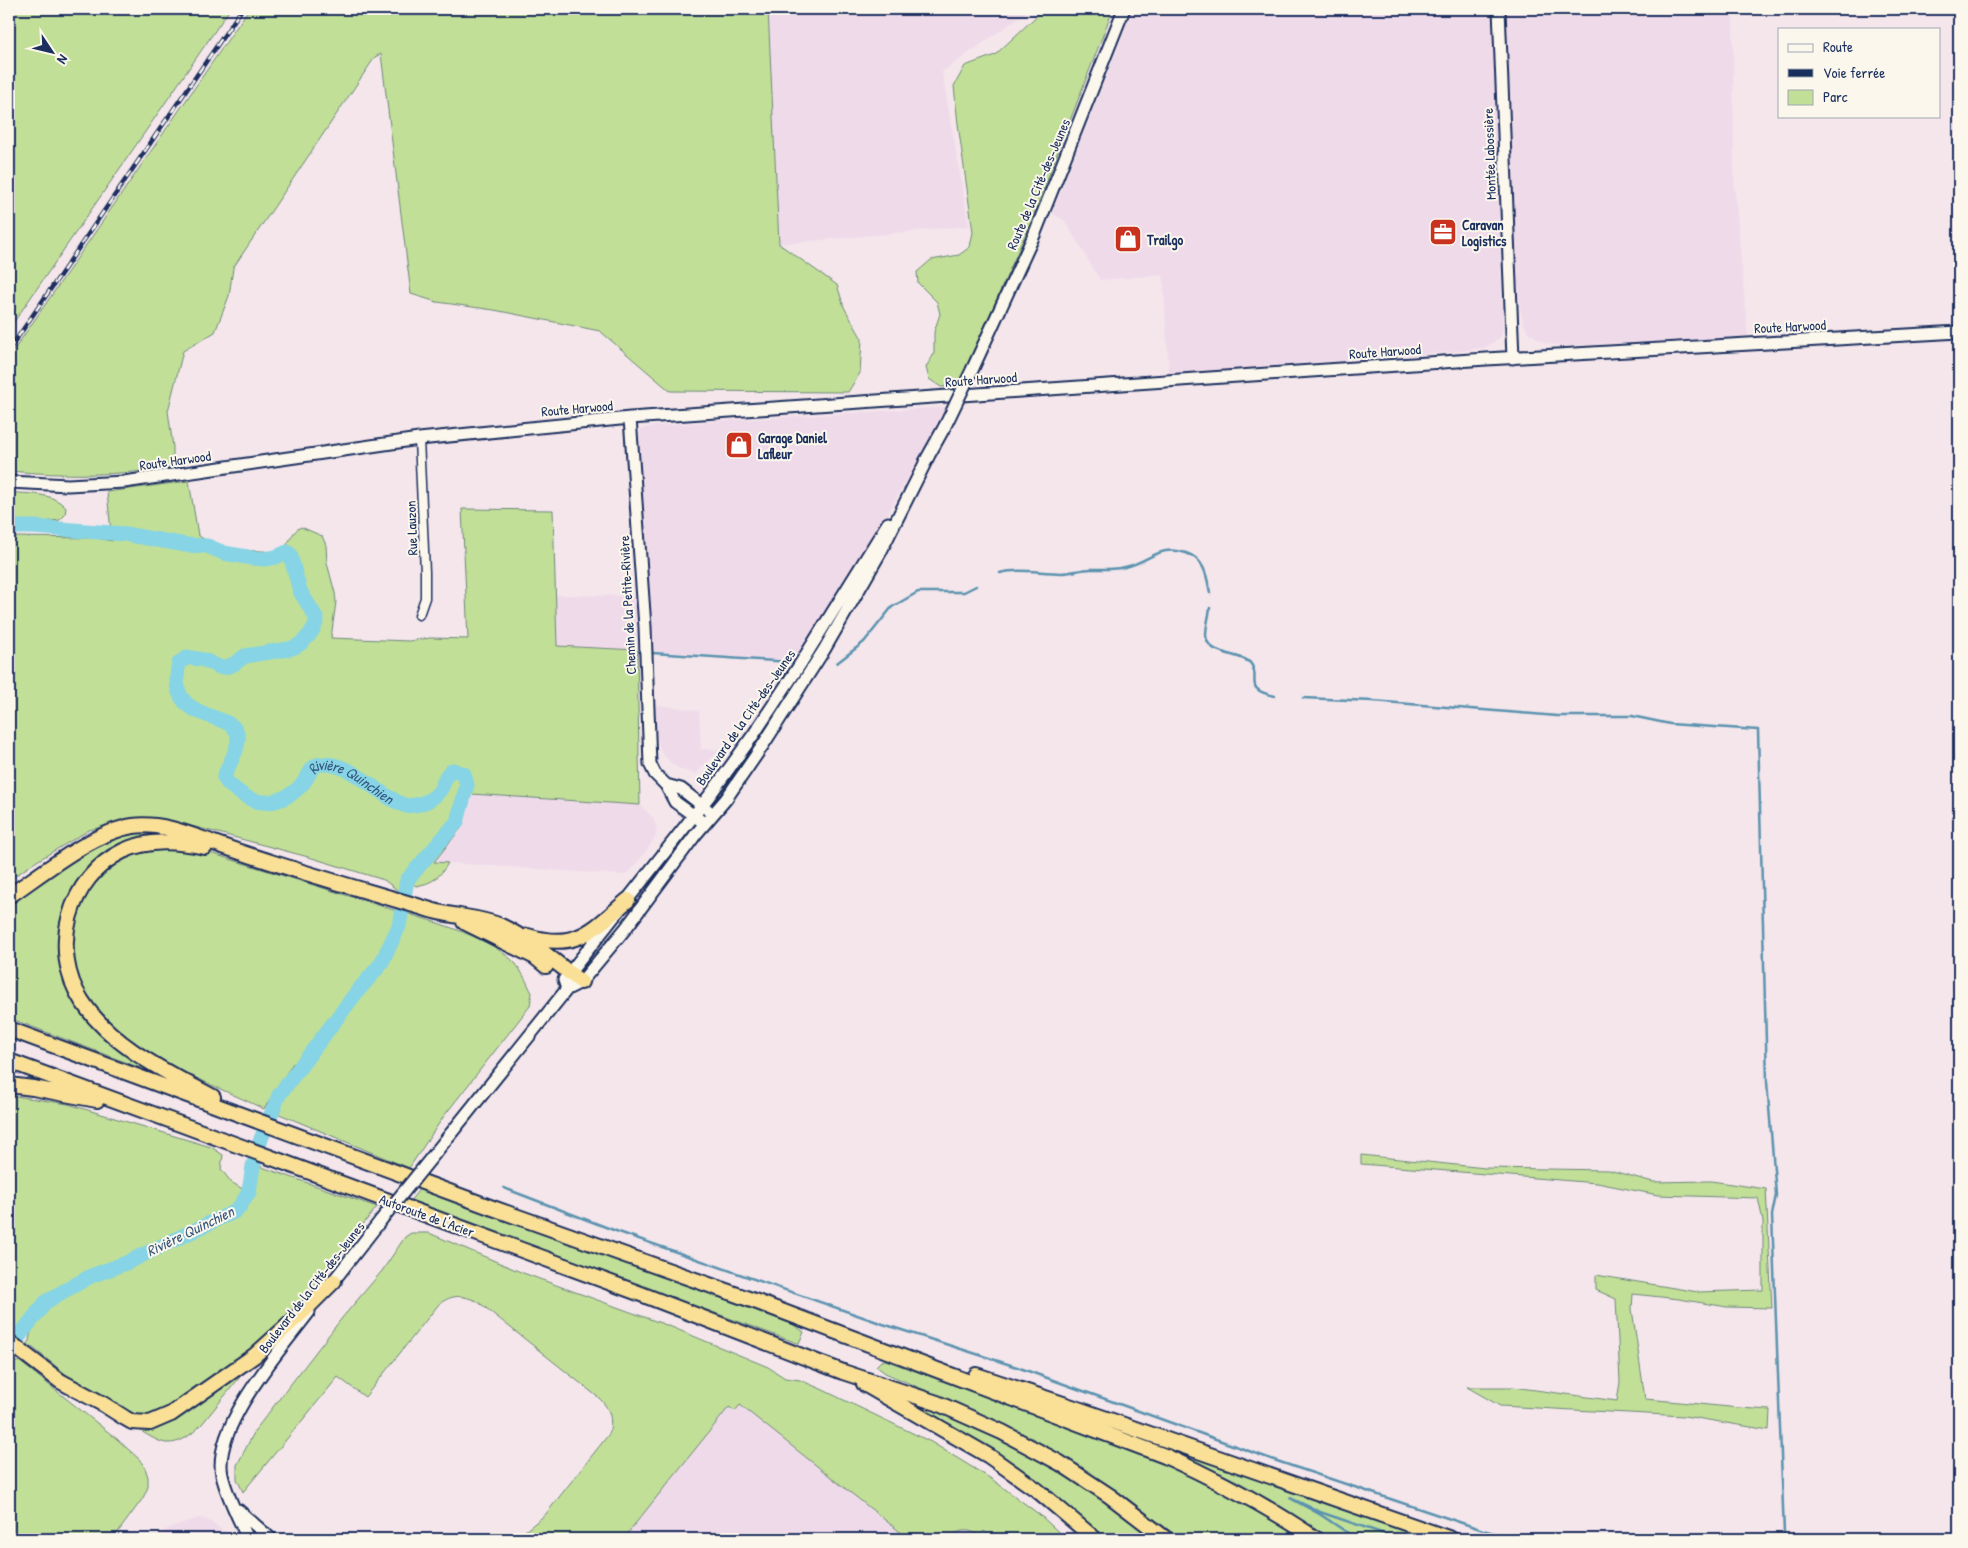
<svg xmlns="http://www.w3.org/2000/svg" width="1968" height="1548" font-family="'Patrick Hand',sans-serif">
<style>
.built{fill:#efdaea}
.green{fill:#c1df97;stroke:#6e877a}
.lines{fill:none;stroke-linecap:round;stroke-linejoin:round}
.stream{stroke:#5b92af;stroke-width:2.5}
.river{stroke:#86d4e5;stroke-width:15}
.street-casing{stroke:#1b2f5e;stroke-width:11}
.secondary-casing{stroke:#1b2f5e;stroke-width:15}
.highway-casing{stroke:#1b2f5e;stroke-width:18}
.street{stroke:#fbf7ec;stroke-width:8}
.secondary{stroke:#fbf7ec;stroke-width:11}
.highway{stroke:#fadf96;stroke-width:14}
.rail-casing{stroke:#1b2f5e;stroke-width:4.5}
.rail{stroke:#fbf7ec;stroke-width:2.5;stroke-dasharray:8;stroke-linecap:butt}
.secondary-bridge-casing{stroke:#1b2f5e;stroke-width:15;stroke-linecap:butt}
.secondary-bridge{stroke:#fbf7ec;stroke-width:11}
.labels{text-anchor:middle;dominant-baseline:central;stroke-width:4;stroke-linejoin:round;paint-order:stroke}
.street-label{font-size:14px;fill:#1b2f5e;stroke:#fbf7ec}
.poi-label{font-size:14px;font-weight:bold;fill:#1b2f5e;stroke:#fbf7ec;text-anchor:start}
.water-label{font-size:15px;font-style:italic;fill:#365880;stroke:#fbf7ec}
</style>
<rect width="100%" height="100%" fill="#f4e6eb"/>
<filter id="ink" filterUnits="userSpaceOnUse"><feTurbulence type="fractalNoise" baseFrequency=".02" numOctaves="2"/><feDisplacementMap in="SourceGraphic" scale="10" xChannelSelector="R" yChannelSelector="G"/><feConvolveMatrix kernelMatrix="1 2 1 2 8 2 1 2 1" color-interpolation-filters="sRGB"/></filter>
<g filter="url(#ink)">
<path class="built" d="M768,9H1031L942,72L969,226L779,244Z
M1133,9H1492L1503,329L1501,336L1493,343L1483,348L1461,351L1169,374L1163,275L1100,280L1065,221L1052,213Z
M1504,9H1733L1734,181L1748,337L1562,346L1545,343L1528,332L1523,322L1520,309L1511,183Z
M947,407L886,517L798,661L649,651L639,448V436L641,429L655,426L717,421Z
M555,595L637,596V650L557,646Z
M651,704L699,711L701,749L720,750L695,774L680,769L671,763L661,752L651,714Z
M471,794L640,805L654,819L657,831L655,838L635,866L625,875L434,862L462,827Z
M732,1398L909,1539H619Z
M949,1504L994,1539H921Z
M199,1518L208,1520L235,1539H157L167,1529L176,1525Z"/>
<path class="green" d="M9,9H230L9,329Z
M249,9H768L779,244L837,285L844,307L862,339L860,373L848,392L670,391L600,331L494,310L437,302L411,294L381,54L375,57L233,268L229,296L215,332L183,351L168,411L173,447V467C118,476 64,476 9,471V357Z
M1044,9H1113L1031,222L966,368L957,386L941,387L929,379L926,367L934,354V332L940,314L937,302L918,283L917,272L931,260L959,255L970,247L973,232L958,124L954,86L965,66L995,55Z
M189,481L198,535C218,550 239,550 262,551C269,551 275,555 281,550C291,544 290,532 301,527L322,536L326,545L327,563L335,593L336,602L331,638L409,641L430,638L468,639L462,509L553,510L557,646L637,650L640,805L471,794L462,827L434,862L448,863C439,878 433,883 416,886L404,877L400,892L384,880L312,858L173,821L135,819L89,830L37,861L9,880V537L96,538L112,541L107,492Z
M9,492C29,495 51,491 66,508L65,515L60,520L9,526Z
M138,830L168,833V837C152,840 133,840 119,846C51,876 43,962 85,1016C101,1037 126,1051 147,1067L146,1070L9,1018V905L98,843Z
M153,850H180L207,852L397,911L396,927L380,949L391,950L406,913C438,923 491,938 515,963C522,971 527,983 532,993L530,1006L444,1116L409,1168L277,1113L281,1100L298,1075L293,1063L264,1109C206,1081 149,1063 104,1015C82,992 68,967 73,934C75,924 76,913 80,904C98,869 114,858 153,850Z
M9,1095L68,1104L211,1147L223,1155L221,1169L231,1182L251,1194L256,1165L377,1207L202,1424C192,1434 181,1444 166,1443C143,1441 52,1362 28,1344L31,1332L41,1314L33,1307L24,1326L9,1330Z
M1361,1155L1485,1168L1609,1170L1653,1182L1711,1181L1766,1189L1772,1308L1727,1307L1679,1299L1633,1294L1632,1309L1645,1399C1686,1402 1728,1408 1770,1410L1769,1430L1684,1416L1500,1406L1467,1387H1513L1617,1401L1620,1382L1616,1299L1596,1290V1275L1698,1292L1763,1290V1221L1758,1198L1658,1195L1597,1183L1361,1164Z
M421,1187L792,1324L804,1332L799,1343H797L775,1335L410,1201Z
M411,1233H429L523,1273L669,1326L768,1367L785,1378L800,1380L821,1389L931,1442L993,1480L1040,1515L1066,1539H994L984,1531L980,1536C968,1528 959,1529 949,1539H909L740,1405L735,1411L729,1407L623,1539H515L545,1515L609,1434C613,1418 610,1409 599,1398L477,1301C461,1295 453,1294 439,1304L365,1397L338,1377L243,1492L237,1479V1465L256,1429L342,1318L382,1271L405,1237Z
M885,1360L1151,1458L1212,1484L1277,1522L1303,1539H1181L1129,1500L1044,1445L995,1420L885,1373L876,1366L881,1361Z
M19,1361L117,1439L140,1460L145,1468L148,1477V1487L143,1498L113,1539H12L9,1537V1366Z
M916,1403C1001,1436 1084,1482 1154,1539H1103L1090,1527L915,1407Z
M1155,1443L1435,1539H1330L1288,1511L1237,1481Z"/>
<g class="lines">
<path class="stream" d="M1000,573C1019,568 1040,573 1061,573C1071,573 1081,569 1091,569C1103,569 1113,570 1125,567C1150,562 1158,544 1186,553C1205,559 1207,577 1210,593
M1210,608C1209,617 1206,626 1206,635C1206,657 1243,652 1251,664C1262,679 1241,689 1275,696
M653,653L791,662
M837,663L864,642L892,607L918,592H964L976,586
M1303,698L1373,701L1557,716H1632L1670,724L1758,730L1767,1082L1776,1195L1772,1215L1784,1534
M504,1188L616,1231L883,1324L1017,1367L1271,1459L1483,1530L1516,1539
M1942,1537V1539
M1357,1539L1321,1515L1290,1498L1320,1512L1399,1539"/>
<path class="river" id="s1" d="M9,527H34L125,534L186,545L207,546L224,553L252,558L265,559L276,557L287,552L290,554L300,591L317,619C314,632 302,646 289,649L245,656L234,664L226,667H219L204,660L188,657L179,663C164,727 236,708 238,737C239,750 228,765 224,777C227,785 236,790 243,795C263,809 289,801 304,782C311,773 311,763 325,764C356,765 378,797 407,806C421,805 435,800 442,787C445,780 446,773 453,770L464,774L467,785L457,822L407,880L399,926L381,964L356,993L279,1095L261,1139L253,1166L249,1192L240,1206L234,1212L216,1220L126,1263L91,1276L57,1295L46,1302L9,1349"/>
<g class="street-casing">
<path id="street" d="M419,439L425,572V598L419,615"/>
</g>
<g class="secondary-casing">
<path id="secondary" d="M1499,9L1513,358
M973,368L1035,233L1124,9
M630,418L645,627L650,764L655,774L666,785L675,802L700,820
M925,462L945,426
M9,482L68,485L124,482L419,439L630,418L1486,359L1959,332
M666,785L681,789L708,810
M567,989L564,980L710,795L754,734L799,666L888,523
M432,1157L567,989L581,982L626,928L696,834L726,799L763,745L824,650L880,553L929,455
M328,1288L381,1220
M238,1510L271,1539
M248,1539C239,1519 227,1497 222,1475C212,1427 281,1349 309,1312"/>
</g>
<g class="highway-casing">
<path id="highway" d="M205,847C177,841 149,839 123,851C68,877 49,951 82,1001C112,1047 167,1072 213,1097
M9,896C43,873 93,832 133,826C160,822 188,834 214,843C286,869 361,889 434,911C456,917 480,917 501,926C531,940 555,962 581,982
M464,922L535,957L546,966
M528,936C577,951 592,930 628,900
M9,1029L490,1207L760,1303L1165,1456C1218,1480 1268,1506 1316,1539
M9,1061L641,1294L843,1372L937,1403L1002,1432L1060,1463L1110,1496L1166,1539
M9,1085L33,1088L97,1100
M9,1342L60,1381L103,1404L125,1418L132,1422L150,1423L171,1414L254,1356L304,1311L334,1281
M976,1375L1075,1408L1451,1539
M864,1384L989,1456L1037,1490L1095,1539"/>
</g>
<use href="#street" class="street"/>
<use href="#secondary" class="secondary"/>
<use href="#highway" class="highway"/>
<g class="rail-casing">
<path id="rail" d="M9,350L242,9"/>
</g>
<use href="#rail" class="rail"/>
<g class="secondary-bridge-casing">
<path id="secondary-bridge" d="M945,426L973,368
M381,1220L432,1157"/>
</g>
<use href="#secondary-bridge" class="secondary-bridge"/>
</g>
</g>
<defs>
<g id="office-square" transform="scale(1.4375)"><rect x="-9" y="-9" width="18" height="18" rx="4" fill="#c8321e" stroke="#fbf7ec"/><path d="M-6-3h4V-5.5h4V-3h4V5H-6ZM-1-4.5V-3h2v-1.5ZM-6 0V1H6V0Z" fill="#fff"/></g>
<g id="shop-square" transform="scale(1.4375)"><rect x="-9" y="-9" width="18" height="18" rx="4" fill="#c8321e" stroke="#fbf7ec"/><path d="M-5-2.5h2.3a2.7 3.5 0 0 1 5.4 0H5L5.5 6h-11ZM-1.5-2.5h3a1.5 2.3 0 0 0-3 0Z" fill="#fff"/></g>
</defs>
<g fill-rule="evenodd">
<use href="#office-square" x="1443" y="232"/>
<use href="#shop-square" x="1128" y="239"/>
<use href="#shop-square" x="739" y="445"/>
</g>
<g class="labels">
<g class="street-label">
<text transform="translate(1489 154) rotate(-92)">Montée Labossière</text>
<text transform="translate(1038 184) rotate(-67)">Route de la Cité-des-Jeunes</text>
<text transform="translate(1790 326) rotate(-3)">Route Harwood</text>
<text transform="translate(1385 351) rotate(-4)">Route Harwood</text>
<text transform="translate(981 379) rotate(-4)">Route Harwood</text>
<text transform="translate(577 408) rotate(-5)">Route Harwood</text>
<text transform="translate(175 460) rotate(-8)">Route Harwood</text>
<text transform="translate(411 528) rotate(-92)">Rue Lauzon</text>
<text transform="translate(627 605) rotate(-93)">Chemin de la Petite-Rivière</text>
<text transform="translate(745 717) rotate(-55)">Boulevard de la Cité-des-Jeunes</text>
<text transform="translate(427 1215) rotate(20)">Autoroute de l'Acier</text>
<text transform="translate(311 1287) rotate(-52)">Boulevard de la Cité-des-Jeunes</text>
</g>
<g class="poi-label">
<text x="1462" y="224">Caravan<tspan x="1462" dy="16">Logistics</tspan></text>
<text x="1147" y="239">Trailgo</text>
<text x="758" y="437">Garage Daniel<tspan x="758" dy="16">Lafleur</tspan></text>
</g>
<g class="water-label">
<text stroke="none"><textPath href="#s1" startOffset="822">Rivière Quinchien</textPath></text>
<text transform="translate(190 1231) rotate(-26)">Rivière Quinchien</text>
</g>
</g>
<rect width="1968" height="1548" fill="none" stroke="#fbf7ec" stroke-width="30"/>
<rect x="15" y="15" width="1938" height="1518" fill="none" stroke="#1b2f5e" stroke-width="2" filter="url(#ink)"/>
<rect x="1778" y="28" width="162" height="90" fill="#fbf7ec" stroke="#a1a7b3"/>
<rect x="1788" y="44" width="25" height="8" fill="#fbf7ec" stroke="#a1a7b3"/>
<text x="1823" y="52" font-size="15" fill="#1b2f5e">Route</text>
<rect x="1788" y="69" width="25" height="8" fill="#1b2f5e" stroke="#a1a7b3"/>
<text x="1823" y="78" font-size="15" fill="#1b2f5e">Voie ferrée</text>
<rect x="1788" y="90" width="25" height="15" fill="#c1df97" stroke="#a1a7b3"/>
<text x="1823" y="102" font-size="15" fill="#1b2f5e">Parc</text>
<g transform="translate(52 52) rotate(125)" stroke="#fbf7ec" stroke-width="4" paint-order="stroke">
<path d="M0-4L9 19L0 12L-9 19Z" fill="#1b2f5e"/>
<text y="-8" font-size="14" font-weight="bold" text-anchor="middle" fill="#1b2f5e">N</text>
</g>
</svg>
